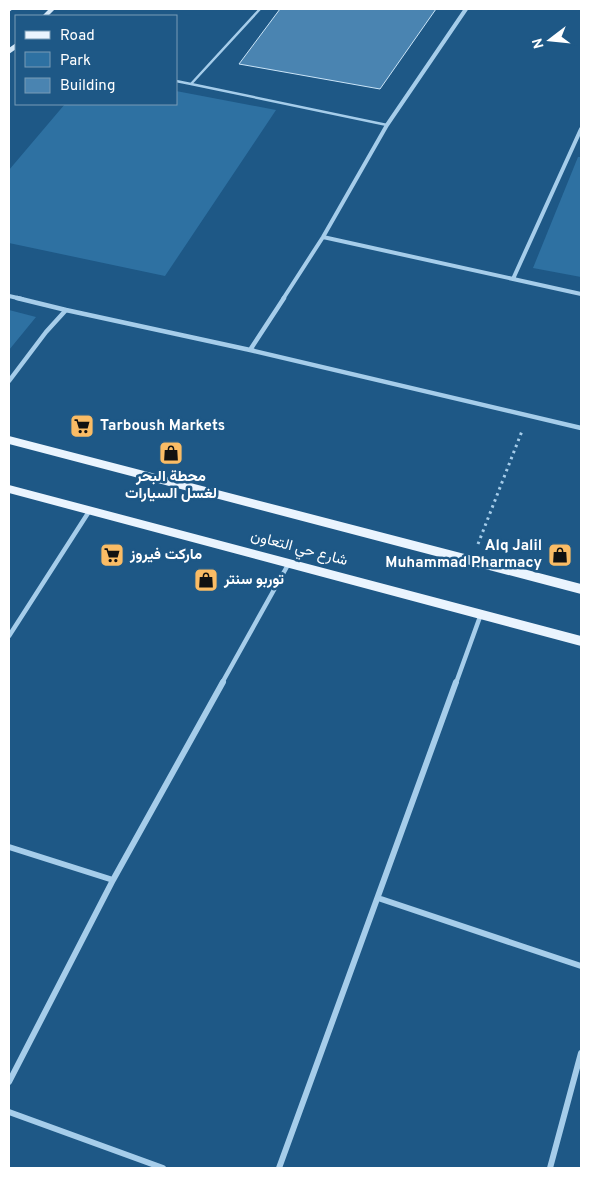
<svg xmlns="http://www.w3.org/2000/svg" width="590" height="1177" font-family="Overpass,Vazirmatn,sans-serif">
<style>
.green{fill:#2e71a2}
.building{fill:#4a84b1;stroke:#cbe5f8}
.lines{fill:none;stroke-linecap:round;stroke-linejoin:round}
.path{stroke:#a6cdea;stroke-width:3;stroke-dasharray:2.5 4;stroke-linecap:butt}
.lane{stroke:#a6cdea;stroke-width:2.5}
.street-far2{stroke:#a6cdea;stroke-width:4}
.street-far1{stroke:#a6cdea;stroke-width:4.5}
.street{stroke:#a6cdea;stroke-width:6}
.secondary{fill:#d2e7f8;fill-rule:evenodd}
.primary{fill:#eaf4fe;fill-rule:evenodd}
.labels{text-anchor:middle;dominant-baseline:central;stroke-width:5;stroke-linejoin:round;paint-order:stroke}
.poi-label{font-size:15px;font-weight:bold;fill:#fff;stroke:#1e5886;text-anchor:start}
.street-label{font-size:15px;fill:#fff;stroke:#1e5886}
</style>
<rect width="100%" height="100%" fill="#1e5886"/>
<path class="green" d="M176,91L276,110L165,276L9,243V170L65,104H176Z
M578,157H581V277L533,268Z
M9,310L36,317L9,350Z"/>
<path class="building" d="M280,9H436L380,89L239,64Z"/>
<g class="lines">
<path class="path" d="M478,544L522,431"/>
<path class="lane" d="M260,9L191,84L387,125
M176,81L191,84"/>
<path class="street-far2" d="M323,237L581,294
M513,279L581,129
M9,296L22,299
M283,299L323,237L387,125L466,9"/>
<path class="street-far1" d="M17,298L66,310
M250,350L284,298
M9,381L46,332L66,310L250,350L581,428
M9,636L90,510
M222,683L289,563
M456,683L481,614"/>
<path class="street" d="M9,847L113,880
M378,898L581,966
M9,1082L113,880L223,682
M9,1112L163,1168
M279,1168L456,682
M550,1168L581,1053"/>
<path class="secondary" d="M9,9H13L9,12Z
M49,9H55L48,16H42Z
M16,43V49L9,54V48Z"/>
<path class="primary" d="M9,436L581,584V594L9,444Z
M9,485L581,636V646L9,493Z"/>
</g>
<defs>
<g id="supermarket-square" transform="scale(1.25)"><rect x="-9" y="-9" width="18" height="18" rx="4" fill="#fabc65" stroke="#1e5886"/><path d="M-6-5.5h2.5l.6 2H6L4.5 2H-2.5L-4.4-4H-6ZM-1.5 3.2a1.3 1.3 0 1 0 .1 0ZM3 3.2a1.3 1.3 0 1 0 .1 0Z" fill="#111"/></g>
<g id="shop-square" transform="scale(1.25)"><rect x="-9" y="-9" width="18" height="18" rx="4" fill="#fabc65" stroke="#1e5886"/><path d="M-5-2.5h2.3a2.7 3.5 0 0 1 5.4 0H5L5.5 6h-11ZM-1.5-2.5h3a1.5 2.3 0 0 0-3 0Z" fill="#111"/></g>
</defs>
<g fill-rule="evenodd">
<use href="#supermarket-square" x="82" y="426"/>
<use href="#shop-square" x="171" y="453"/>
<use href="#supermarket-square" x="112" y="555"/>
<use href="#shop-square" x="560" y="555"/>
<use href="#shop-square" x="206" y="580"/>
</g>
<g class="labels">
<g class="poi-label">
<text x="100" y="426">Tarboush Markets</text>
<text x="171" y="477" text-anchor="middle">محطة البحر<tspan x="171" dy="17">لغسل السيارات</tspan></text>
<text x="542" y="546" text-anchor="end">Alq Jalil<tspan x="542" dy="17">Muhammad Pharmacy</tspan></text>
<text x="130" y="555">ماركت فيروز</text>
<text x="224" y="580">توربو سنتر</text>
</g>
<g class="street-label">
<text transform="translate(299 549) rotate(15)">شارع حي التعاون</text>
</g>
</g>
<rect width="590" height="1177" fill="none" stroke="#ffffff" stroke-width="20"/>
<rect x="15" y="15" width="162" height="90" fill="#1e5886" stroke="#789bb6"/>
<rect x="25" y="31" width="25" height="8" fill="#eaf4fe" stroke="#789bb6"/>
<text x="60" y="40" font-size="15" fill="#ffffff">Road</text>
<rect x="25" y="52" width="25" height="15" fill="#2e71a2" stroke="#789bb6"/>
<text x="60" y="65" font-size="15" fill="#ffffff">Park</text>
<rect x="25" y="78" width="25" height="15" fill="#4a84b1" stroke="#789bb6"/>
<text x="60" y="90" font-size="15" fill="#ffffff">Building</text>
<g transform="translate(550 40) rotate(254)" stroke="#1e5886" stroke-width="4" paint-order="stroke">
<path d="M0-4L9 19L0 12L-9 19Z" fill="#ffffff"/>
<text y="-8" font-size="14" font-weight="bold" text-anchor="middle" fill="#ffffff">N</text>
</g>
</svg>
